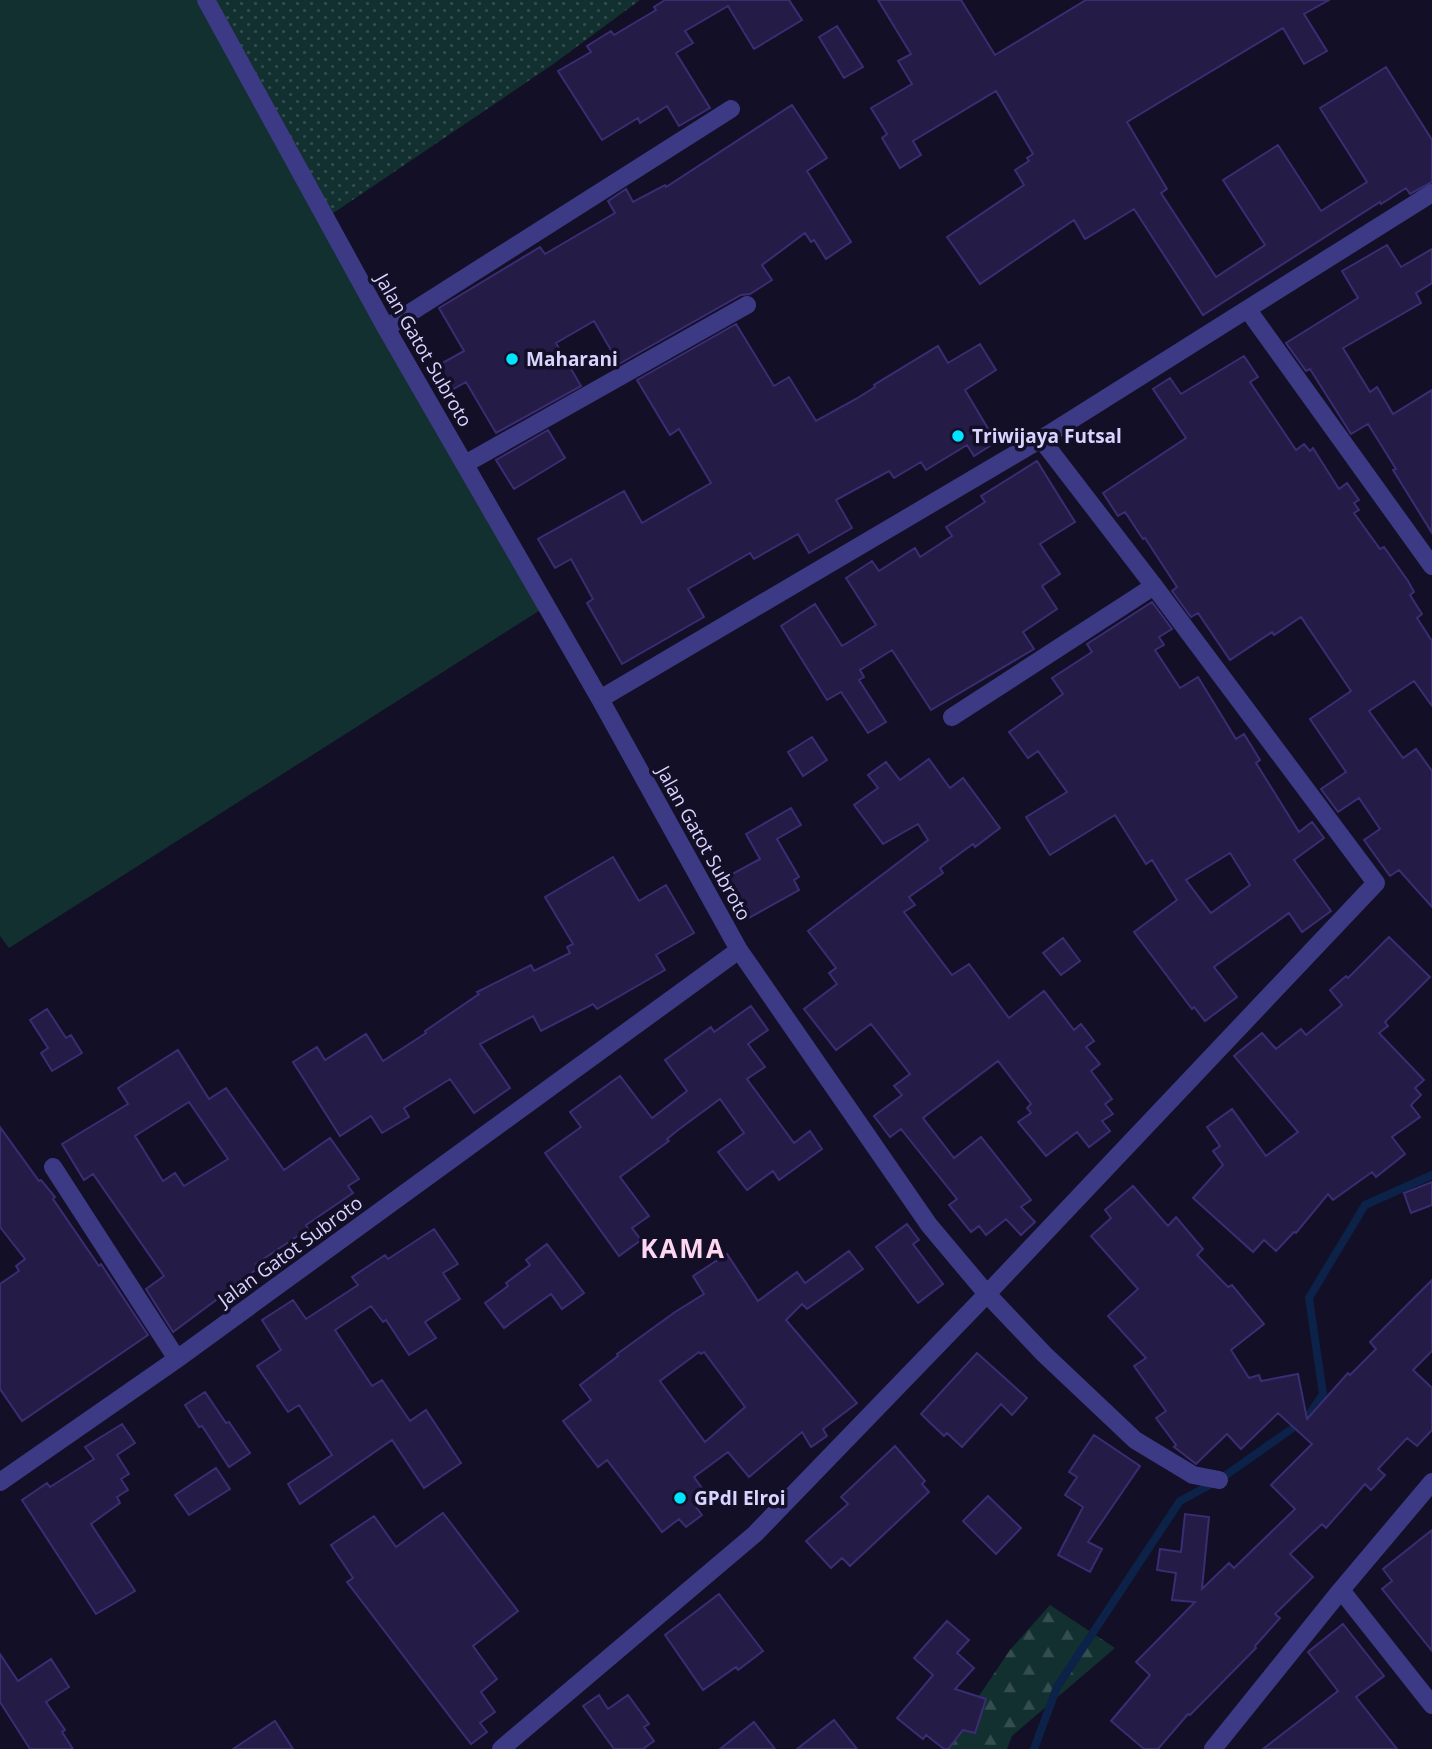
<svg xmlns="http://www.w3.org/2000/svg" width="1432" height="1749" font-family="'Open Sans',sans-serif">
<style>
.grass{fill:url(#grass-dots)}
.forest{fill:url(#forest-firs)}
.green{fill:#12302f}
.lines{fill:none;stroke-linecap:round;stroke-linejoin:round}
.stream{stroke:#0c2248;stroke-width:8}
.building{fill:#241b47;stroke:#3b2d73;stroke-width:2;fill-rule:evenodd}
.minor{stroke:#3d3a85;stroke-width:18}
.poi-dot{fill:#00e5ff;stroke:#130f26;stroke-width:2.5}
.labels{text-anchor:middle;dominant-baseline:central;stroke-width:7;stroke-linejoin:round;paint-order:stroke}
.street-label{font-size:19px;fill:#d9d4ff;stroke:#130f26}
.poi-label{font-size:19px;font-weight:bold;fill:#d9d4ff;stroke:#130f26;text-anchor:start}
.district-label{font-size:26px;font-weight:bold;letter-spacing:2px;fill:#ffd6f0;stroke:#130f26}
</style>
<defs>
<pattern id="grass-dots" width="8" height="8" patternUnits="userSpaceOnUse" patternTransform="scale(1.75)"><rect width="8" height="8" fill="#12302f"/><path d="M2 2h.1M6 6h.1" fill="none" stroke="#344d4e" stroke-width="1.8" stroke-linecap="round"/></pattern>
<pattern id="forest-firs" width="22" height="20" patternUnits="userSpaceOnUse" patternTransform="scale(1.75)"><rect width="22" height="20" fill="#12302f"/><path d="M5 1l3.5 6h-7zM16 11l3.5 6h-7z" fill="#344d4e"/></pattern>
</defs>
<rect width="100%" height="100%" fill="#130f26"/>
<path class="grass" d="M216,0H640L552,65L326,218Z"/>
<path class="forest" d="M1050,1605L1115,1648L1012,1736L1007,1749H943L1010,1650Z"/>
<path class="green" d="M0,0H205L545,607L9,948L0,936Z"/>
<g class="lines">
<path class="stream" d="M1034,1749L1057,1687L1180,1501L1219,1480L1307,1418L1323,1394L1309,1298L1365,1205L1432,1175"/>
</g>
<path class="building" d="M665,0H789L802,20L754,49L728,6L685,31L693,43L676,53L710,108L679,126L667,106L640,123L638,118L602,140L558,71L591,52L587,46L611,31L614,35L656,10L654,7Z
M878,0H961L995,55L1086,0H1329L1304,14L1327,51L1304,64L1283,28L1127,122L1167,189L1161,193L1216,277L1265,245L1223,180L1278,145L1321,211L1367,182L1320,108L1386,67L1432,140V182L1410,194L1406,188L1381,204L1380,202L1203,315L1134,209L1085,239L1074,220L980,284L947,237L1024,185L1015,170L1029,161L1027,158L1033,154L996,91L913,141L921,155L900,168L882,138L887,134L871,108L912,84L898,61L911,54Z
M837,26L863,67L844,78L819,37Z
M792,105L827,158L807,171L851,242L826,259L814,240L811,242L805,233L762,265L772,280L750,294L741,295L619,364L594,321L556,343L581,386L496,433L466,382L450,391L435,367L464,351L439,308L540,247L545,254L615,213L608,201L626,189L633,202L665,185L666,187Z
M1387,245L1401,267L1432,249V283L1416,293L1421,303L1343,348L1370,392L1377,387L1393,414L1432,390V533L1393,470L1396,469L1368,424L1351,434L1310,369L1306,371L1286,343L1358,298L1342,271Z
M736,324L774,386L789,377L816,421L856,399L875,387L874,385L938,346L948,363L980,344L996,370L965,390L996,442L974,456L967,445L926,470L921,462L894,478L889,471L836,500L852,528L809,553L798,534L754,559L750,553L688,589L704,617L622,664L587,603L593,599L571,559L555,568L538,539L624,491L642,523L711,483L679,429L670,435L637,380Z
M1244,356L1258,377L1250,382L1296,450L1304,444L1310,451L1313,448L1339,489L1347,483L1359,500L1354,503L1359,510L1354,513L1380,549L1384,547L1408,581L1414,592L1410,595L1422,614L1417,618L1432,641V706L1414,681L1369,711L1403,758L1416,749L1432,771V907L1399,870L1390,876L1364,840L1380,829L1359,798L1338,812L1321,789L1346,772L1310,719L1351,691L1301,617L1274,635L1272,632L1230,660L1198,613L1191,617L1172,591L1177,587L1145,538L1143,539L1125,512L1118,516L1103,493L1186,438L1153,389L1170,378L1181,394Z
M548,430L565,458L514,489L496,460Z
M1037,461L1075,522L1040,544L1060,574L1042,586L1057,609L1023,632L1034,649L931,710L892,650L860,670L864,677L859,680L886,722L868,733L841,692L827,700L781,626L815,604L842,646L876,625L846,578L872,561L879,571L915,548L920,557L952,536L946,527L985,502L981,496Z
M1152,602L1172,629L1159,637L1164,645L1155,650L1180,688L1198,677L1236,739L1244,734L1260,760L1256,763L1299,832L1312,822L1324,838L1294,860L1331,911L1302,932L1289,913L1214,967L1237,997L1205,1021L1194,1007L1192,1009L1134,932L1177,900L1152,860L1146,864L1115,815L1050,855L1026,817L1067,792L1038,751L1028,758L1009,732L1063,694L1052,678L1092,652L1087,644ZM1230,853L1250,885L1211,913L1186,880Z
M812,737L827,760L803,776L788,752Z
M929,759L950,788L963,778L1000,828L975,847L973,844L940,868L943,873L909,897L915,905L904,912L952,975L969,964L1009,1018L1044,991L1074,1030L1081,1024L1094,1041L1086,1047L1100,1064L1091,1071L1112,1099L1105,1104L1113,1114L1102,1121L1110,1131L1089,1147L1077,1132L1046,1156L1018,1122L1031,1113L1027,1108L1031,1104L998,1061L923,1118L954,1158L981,1137L1031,1200L1021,1207L1035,1222L1021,1235L1006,1219L986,1235L979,1226L971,1232L949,1205L957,1199L901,1129L890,1137L874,1116L902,1095L894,1086L910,1074L871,1024L836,1050L804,1009L837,984L829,973L836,968L808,931L928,840L918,824L883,844L854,805L878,788L868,775L886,762L900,780Z
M791,808L801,825L777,839L799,877L794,880L799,890L747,919L725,878L760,859L746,834Z
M613,857L639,901L666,885L694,933L656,955L665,970L597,1009L593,1004L541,1031L533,1016L480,1044L510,1088L474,1113L450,1079L404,1108L409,1117L382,1133L371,1116L340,1136L293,1062L317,1047L325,1060L366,1034L383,1061L426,1033L425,1031L479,994L477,992L531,965L534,971L570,953L567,947L573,944L545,897Z
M1389,937L1430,977L1385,1022L1388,1026L1379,1033L1424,1080L1415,1088L1421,1095L1411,1105L1420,1117L1392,1137L1405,1154L1376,1177L1372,1172L1333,1200L1328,1194L1296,1233L1294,1232L1276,1251L1264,1240L1253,1252L1193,1198L1223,1165L1213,1151L1220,1146L1207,1127L1232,1109L1266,1156L1298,1132L1234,1056L1262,1033L1276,1049L1301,1029L1306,1035L1342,1005L1330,990L1346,976L1348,978Z
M1063,938L1080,961L1061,975L1043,953Z
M751,1006L768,1030L748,1044L765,1067L747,1079L794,1143L810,1131L822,1149L779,1180L773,1171L747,1190L718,1152L744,1133L720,1099L678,1130L667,1139L669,1141L620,1177L649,1216L632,1228L641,1240L619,1256L545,1153L581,1127L570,1112L620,1076L652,1118L687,1091L665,1060L711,1027L714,1032Z
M47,1009L66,1038L71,1035L82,1053L52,1071L41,1053L48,1048L30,1020Z
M178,1050L209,1099L226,1088L284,1170L330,1138L359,1179L348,1186L353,1193L306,1225L308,1229L256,1264L259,1268L230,1287L231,1289L173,1332L146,1289L164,1276L93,1174L84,1180L62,1144L128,1104L118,1088ZM189,1102L228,1159L184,1186L175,1173L163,1181L135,1136Z
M0,1127L39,1181L41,1180L55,1197L53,1199L99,1266L101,1264L148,1335L22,1421L0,1389V1284L19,1271L16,1266L25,1259L0,1227Z
M1432,1182V1205L1411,1213L1404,1193Z
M1133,1186L1168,1226L1176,1217L1203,1249L1197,1255L1228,1287L1232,1285L1264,1324L1231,1350L1249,1378L1259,1375L1261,1381L1298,1374L1307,1419L1348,1373L1350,1375L1376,1349L1370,1342L1432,1280V1351L1413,1370L1432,1388V1430L1417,1446L1407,1438L1378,1469L1385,1475L1371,1490L1365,1484L1326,1528L1322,1524L1290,1554L1313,1577L1275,1614L1280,1618L1255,1646L1256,1648L1190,1715L1188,1714L1158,1749H1144L1111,1721L1150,1675L1136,1662L1195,1602L1172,1600L1176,1573L1157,1570L1160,1549L1181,1552L1185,1514L1209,1517L1202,1589L1229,1563L1234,1568L1295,1509L1271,1485L1312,1444L1278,1413L1241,1449L1227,1434L1196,1464L1174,1447L1176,1445L1156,1418L1166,1411L1134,1366L1146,1358L1108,1316L1138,1289L1091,1236L1111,1218L1105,1210Z
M907,1224L919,1240L913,1244L943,1284L918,1303L876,1247Z
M434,1229L458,1264L443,1273L460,1299L425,1322L436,1338L409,1355L386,1320L383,1322L371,1306L335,1330L372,1386L382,1380L410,1421L426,1410L461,1463L424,1488L392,1440L300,1504L288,1484L332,1455L299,1405L288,1412L257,1366L281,1350L262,1320L293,1300L306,1319L358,1285L352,1277L385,1255L388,1259Z
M547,1244L584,1293L562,1309L551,1294L504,1328L485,1303L508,1286L506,1283L530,1265L526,1260Z
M849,1251L863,1269L807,1309L802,1304L786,1320L857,1403L823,1429L827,1436L811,1447L802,1432L749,1477L728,1452L694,1477L709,1498L696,1507L702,1515L686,1527L679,1519L662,1532L607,1460L598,1467L563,1421L591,1400L580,1385L618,1356L617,1354L675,1312L704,1294L693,1276L727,1254L758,1301L797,1272L805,1283ZM699,1352L701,1354L704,1352L745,1407L705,1442L660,1381Z
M977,1353L1027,1398L1012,1415L1001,1404L962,1447L947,1433L944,1436L921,1414Z
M205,1392L226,1423L229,1422L250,1453L229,1467L202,1426L199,1427L185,1405Z
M122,1424L135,1443L117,1455L129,1474L121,1479L128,1490L117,1497L120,1503L91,1524L135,1591L96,1614L22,1500L47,1483L50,1487L94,1459L85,1447Z
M1094,1435L1140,1466L1088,1542L1102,1549L1090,1572L1058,1555L1083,1507L1065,1495L1077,1477L1069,1472Z
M895,1446L925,1481L922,1484L929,1492L850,1566L842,1558L831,1568L806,1541L848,1504L841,1497Z
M216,1468L230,1489L189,1515L175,1495Z
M988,1496L1021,1528L996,1554L963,1521Z
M443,1513L518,1611L473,1646L497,1679L481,1692L495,1712L480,1723L487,1732L471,1744L347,1582L353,1578L331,1545L374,1516L396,1547Z
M1432,1530V1651L1382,1589L1392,1581L1383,1569Z
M719,1594L763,1651L738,1670L736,1667L703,1690L665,1635Z
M947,1621L969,1640L957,1653L974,1668L955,1689L986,1699L975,1733L963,1730L948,1749H944L926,1735L923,1739L897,1718L933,1675L914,1658Z
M1343,1624L1384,1676L1356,1697L1397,1749H1263L1338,1691L1308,1652Z
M0,1654L18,1681L51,1659L69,1687L46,1702L65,1730L62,1732L73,1749H30L0,1702Z
M599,1695L608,1709L628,1695L649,1724L644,1727L654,1741L643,1749H614L583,1706Z
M834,1720L857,1749H797Z
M275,1721L293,1749H233Z
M754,1722L775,1749H720Z"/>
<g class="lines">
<path class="minor" d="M1248,310L1432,566
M386,328L731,109
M465,464L747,305
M600,699L1041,439L1432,193
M952,717L1154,586
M739,950L929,1225L987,1294L1044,1354L1135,1440L1193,1475L1219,1480
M53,1167L177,1359
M0,1482L177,1359L739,950L600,699L386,328L206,0
M1341,1590L1432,1705
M501,1749L755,1534L987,1294L1376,883L1154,586L1041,439
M1213,1749L1341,1590L1432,1482"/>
</g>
<g class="poi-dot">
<circle cx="512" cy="359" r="7"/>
<circle cx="958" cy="436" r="7"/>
<circle cx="680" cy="1498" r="7"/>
</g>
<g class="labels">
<g class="street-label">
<text transform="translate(424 350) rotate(60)">Jalan Gatot Subroto</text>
<text transform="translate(704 843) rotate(61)">Jalan Gatot Subroto</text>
<text transform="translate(290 1251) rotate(-36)">Jalan Gatot Subroto</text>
</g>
<g class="poi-label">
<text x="526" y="359">Maharani</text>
<text x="972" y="436">Triwijaya Futsal</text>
<text x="694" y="1498">GPdI Elroi</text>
</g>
<g class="district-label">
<text x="683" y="1248">KAMA</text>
</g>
</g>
</svg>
